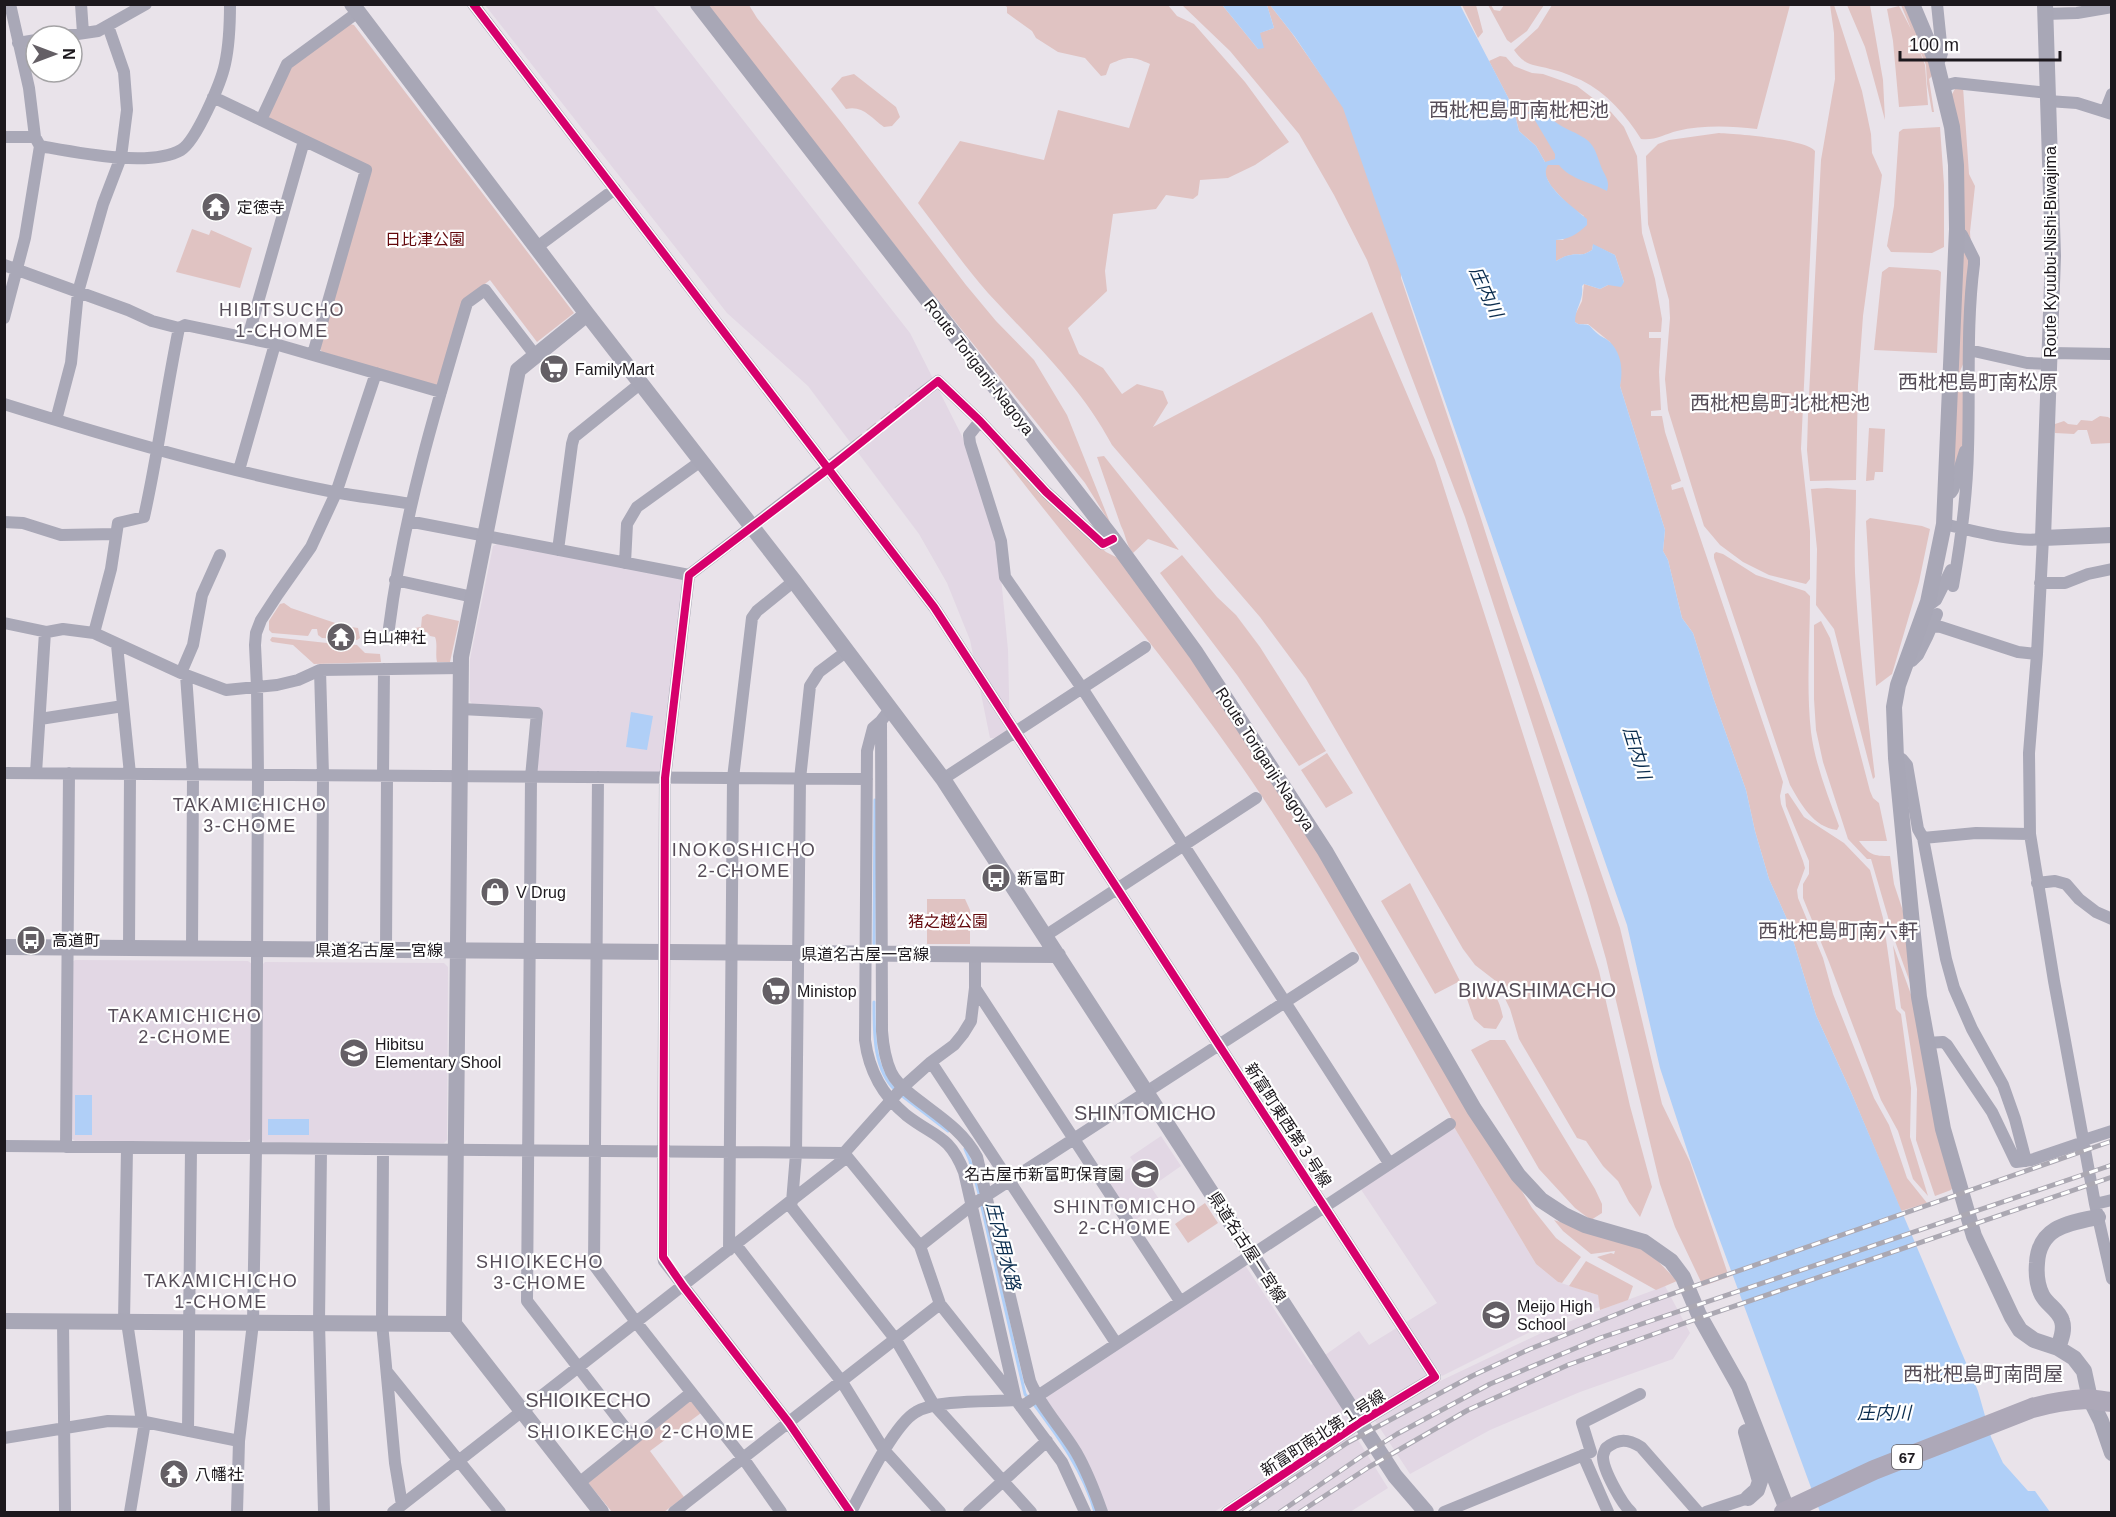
<svg xmlns="http://www.w3.org/2000/svg" width="2116" height="1517" font-family="Helvetica,'Noto Sans JP',sans-serif">
<style>
.built{fill:#e2d7e4}
.green{fill:#e0c3c2}
.water{fill:#b0cff7}
.lines{fill:none;stroke-linecap:round;stroke-linejoin:round}
.stream{stroke:#b0cff7;stroke-width:3}
.street-tunnel{stroke:#c0bac1;stroke-width:12;stroke-dasharray:12 6;stroke-linecap:butt}
.street{stroke:#a9a8b7;stroke-width:12}
.secondary{stroke:#a8a7b6;stroke-width:16}
.primary{stroke:#ada8b8;stroke-width:20}
.rail-casing{stroke:#aba8b2;stroke-width:5}
.rail{stroke:#fff;stroke-width:3;stroke-dasharray:9;stroke-linecap:butt}
.cycleway-casing{stroke:#fff;stroke-width:11}
.cycleway{stroke:#d6006c;stroke-width:8}
.labels{text-anchor:middle;dominant-baseline:central;stroke-width:4.5;stroke-linejoin:round;paint-order:stroke}
.shield{fill:#fff;stroke:#605d61;stroke-width:1.5}
.shield-label{font-size:15px;font-weight:bold;fill:#1c181d}
.poi-label{font-size:16px;fill:#1c181d;stroke:#fff;text-anchor:start}
.park-label{font-size:16px;fill:#63080c;stroke:#fff}
.street-label{font-size:16px;fill:#1c181d;stroke:#fff}
.water-label{font-size:18px;font-style:italic;fill:#0b2d4f;stroke:#fff}
.neighbourhood-label{font-size:18px;letter-spacing:1.5px;fill:#564d58;stroke:#fff}
.quarter-label{font-size:20px;fill:#564d58;stroke:#fff}
</style>
<rect width="100%" height="100%" fill="#e9e3ea"/>
<path class="built" d="M485,5H653L910,333L972,456L998,546L1008,650L1010,739L990,738L970,640L947,583L919,534L808,386L727,313Z
M497,544L681,578L683,582L662,770L659,773H540L537,770L543,719L538,712L473,705L470,701V659L493,546Z
M75,960L248,961L252,964L250,1139L247,1141H75L71,1138V963Z
M265,962L444,963L448,967L447,1140L444,1143L264,1142L260,1139L261,966Z
M1454,1127L1536,1264L1558,1282L1598,1295L1600,1307L1550,1322L1442,1376L1437,1368L1214,1512H1105L1047,1401V1395L1245,1265L1311,1365L1359,1331L1369,1345L1437,1303L1360,1188Z
M1161,1136L1181,1166L1151,1187L1161,1202L1134,1221L1108,1183L1135,1164L1130,1157Z
M1665,1286L1690,1333L1673,1359L1580,1392L1490,1430L1410,1474L1374,1419L1438,1382L1552,1328Z
M1353,1432L1388,1488L1350,1512H1236Z"/>
<path class="green" d="M1217,4L1223,6L1258,49L1259,33L1274,28L1267,5H1270L1291,32L1351,118L1401,260V278L1459,450L1510,609L1620,928L1662,1104L1690,1162L1729,1277L1703,1286L1675,1227L1660,1184L1606,959L1588,896L1465,517L1367,260L1334,195L1299,134L1230,51L1182,5Z
M707,5H749L757,18L841,122L966,285L996,321L1034,360L1067,415L1111,525L1085,483L929,289Z
M1004,5H1168L1177,16L1194,24L1245,82L1289,142L1255,165L1228,178L1200,180L1198,195L1193,199L1166,195L1156,209L1113,214L1105,271L1107,291L1068,328L1079,354L1103,368L1122,394L1137,384L1163,391L1168,403L1153,427L1372,312L1435,460L1599,971L1630,1106L1652,1187L1640,1217L1629,1202L1618,1181L1603,1166L1586,1141L1577,1138L1519,1039L1510,1009L1497,982L1475,965L1463,949L1306,679L1260,617L1112,445C1080,385 1033,342 988,293C963,264 941,233 918,203L960,141L1044,160L1058,110L1129,128L1150,64C1132,56 1128,56 1110,64L1106,75L1101,76L1085,58L1058,52L1036,38L1032,31L1007,13V7Z
M1462,5H1476L1483,32L1478,38Z
M1488,5H1491L1494,10L1500,11L1504,5H1544L1527,31L1511,43L1507,40Z
M1552,5H1790L1757,129C1730,126 1703,125 1677,131C1665,134 1654,141 1641,139C1626,115 1607,93 1581,80C1571,76 1561,71 1550,69C1533,64 1526,67 1514,50L1538,28Z
M1830,5H1834L1862,91L1871,134L1872,153L1882,175L1863,316L1858,385L1856,480L1810,481L1807,450L1808,415L1821,160L1835,79L1834,33Z
M1847,5H1870L1883,80L1885,120L1865,47Z
M1901,5H1906L1934,74L1929,79L1934,112H1932L1927,84L1926,65Z
M1899,6L1912,31L1925,65L1928,105L1899,107L1893,41L1887,9Z
M350,24L354,25L574,313L537,342L490,280L463,301L438,386L322,352L320,349L371,168L267,118L291,67Z
M1500,56L1506,57L1514,66L1532,73L1543,74L1577,86L1611,112L1624,127L1637,156L1642,233L1655,279L1662,319L1661,332H1649V338H1661L1659,372L1661,410L1651,411V416H1662L1665,432L1681,481L1671,485L1672,490L1683,487L1783,782L1780,796L1781,804L1803,861L1805,868L1797,890L1798,898L1823,958L1833,994L1874,1098L1889,1125L1907,1178L1927,1203L1901,1211L1851,1092L1816,1015L1786,917L1769,879L1755,831L1746,790L1713,697L1693,633L1682,618L1668,560L1663,551L1665,530L1620,386L1621,370L1610,342L1588,324H1578L1575,322V315L1582,301L1584,284L1600,289L1608,285L1624,282L1615,255L1593,245L1592,250C1581,257 1582,253 1571,255C1567,255 1560,259 1556,261V240H1563L1584,216L1569,206L1551,186L1545,175V162L1536,146L1519,131L1513,107L1489,61Z
M854,74L896,107L900,117L892,126L884,127C871,118 863,105 846,109L831,89L842,77Z
M1956,87H1963L1969,174L1975,186L1970,232L1971,247L1962,230L1951,96Z
M1940,127L1944,185V247L1932,253L1891,252L1887,246L1894,206L1899,132L1903,129Z
M1719,133C1737,134 1805,139 1815,151L1801,449L1810,531V579L1806,584L1769,575L1743,562L1720,545L1704,526L1668,410L1665,379L1670,318L1669,300L1648,224L1646,156L1658,144L1669,140Z
M192,229L209,235L211,230L252,248L240,288L176,272Z
M1963,243L1972,260L1968,353L1957,378Z
M1889,267L1938,270L1941,272L1937,353L1874,350L1882,272Z
M1967,363V445L1952,481L1957,389Z
M2100,416L2108,417L2111,419V443L2091,444L2087,430H2078L2074,434L2055,433V424L2064,421L2068,424L2077,425L2081,420L2092,421Z
M1869,428L1885,429L1883,472H1875L1874,480L1866,481Z
M986,435L1044,494L1106,552L1118,558L1171,627L1321,856L1532,1208L1556,1238L1581,1257L1562,1283L1558,1282L1536,1264L1454,1127L1450,1115C1386,1002 1324,888 1251,780C1169,660 1074,550 986,435Z
M1104,456L1179,550L1148,539L1133,553C1126,545 1126,535 1121,526L1097,457Z
M1827,488L1856,490C1856,518 1854,545 1855,573C1858,641 1867,709 1875,777L1873,779L1834,629L1816,605L1817,549L1811,489Z
M1870,518L1922,526L1930,529L1919,582L1892,674L1876,686L1866,521Z
M1716,552L1723,554L1756,575L1805,591L1810,596C1810,641 1806,687 1811,732C1815,764 1828,796 1839,826L1837,830C1813,827 1801,804 1790,785L1714,558V554Z
M1182,555L1217,597L1236,615L1260,647L1326,751L1299,766L1237,675L1160,573Z
M284,603L291,608L344,626L358,628L360,638L357,640L322,638L318,635L317,629H312L308,636L272,633L269,630V621L280,604Z
M427,614L459,621L450,662H437C435,654 438,644 435,637L430,636L427,632L419,633L413,631L415,628L421,627L422,617Z
M1821,621L1830,638L1870,791L1873,798L1879,803L1887,841H1859C1870,855 1873,856 1890,856L1894,884L1903,911L1913,991L1895,941L1871,859H1867L1848,839L1823,762L1816,730L1814,699V625Z
M272,637L327,643L357,645L365,653L380,654L381,662L314,664L293,645L272,642L270,640Z
M1327,753L1353,793L1326,808L1301,770Z
M1788,793L1804,817L1844,843L1870,870L1883,918L1896,1009L1901,1014L1911,1088L1910,1137L1928,1196L1913,1179L1898,1131L1881,1100L1829,962L1803,898V884L1809,874V861L1786,806L1785,794Z
M1410,883L1460,981L1435,994L1381,901Z
M927,899H965L970,910V944H927Z
M1893,945L1917,1011L1953,1187L1951,1190L1935,1196L1916,1140L1917,1089L1905,1012L1901,1008Z
M1479,982C1495,993 1499,998 1503,1017L1496,1029L1484,1028L1474,1019L1467,999L1471,988Z
M1490,1040H1505L1595,1189L1602,1204V1213L1591,1220L1575,1208L1539,1169L1471,1050Z
M1205,1203L1218,1223L1188,1243L1175,1224Z
M1554,1220L1638,1247L1657,1260L1677,1281L1656,1290L1597,1257L1611,1253L1614,1254L1615,1251L1591,1254L1563,1231Z
M1586,1261L1633,1286L1628,1300L1600,1310L1598,1295L1569,1286Z
M686,1402H692L701,1413L650,1451L684,1497L664,1512H612L589,1484V1479Z"/>
<path class="water" d="M1219,5H1267L1274,28L1260,33L1264,48L1258,49L1223,6Z
M1270,5H1460L1513,107L1519,131L1536,146L1545,162L1555,159V154L1533,117L1528,113L1530,110C1545,111 1554,123 1567,129C1593,141 1593,143 1602,169C1606,177 1610,182 1607,191C1591,182 1571,180 1559,165H1548C1536,182 1576,209 1587,219V225C1576,235 1569,239 1556,240V261C1560,259 1566,255 1571,255C1581,253 1581,257 1592,250L1593,244L1615,255L1624,282L1621,287L1608,285L1600,289L1584,284L1582,286C1584,301 1575,308 1575,322L1578,324C1594,325 1586,324 1598,334C1601,337 1606,338 1610,342C1622,354 1623,371 1620,386L1665,530L1663,551L1668,560L1682,618L1693,633L1713,697L1746,790L1755,831L1769,879L1786,917L1816,1015L1851,1092L1978,1391L1991,1437L2003,1463L2028,1491H2035L2050,1512H1820L1691,1162L1660,1068L1627,925L1343,108L1295,37Z
M631,712L653,716L647,750L626,747Z
M75,1095H92V1135H75Z
M268,1119H309V1135H268Z"/>
<g class="lines">
<path class="stream" d="M874,944L875,800
M874,1002C874,1032 873,1069 896,1091
M901,1095L948,1131
M965,1149L970,1161L980,1197
M981,1203L1025,1394L1028,1398
M1033,1403C1058,1436 1084,1472 1095,1512"/>
<path class="street-tunnel" d="M856,446L921,394"/>
<path class="street" d="M81,4L83,33
M473,4L934,607L1435,1377L1361,1422L1227,1512
M2045,14L2077,13L2112,7
M64,36L98,31L146,4
M18,43L36,40
M1936,61L1940,59L1942,53L1937,4
M1943,86L1955,83L2048,93
M213,97L366,170L313,354
M2048,101L2077,103L2112,114
M2105,112L2112,94
M261,120L287,64L358,12
M4,137H35
M40,146C74,152 150,168 181,150C196,141 221,83 225,64C229,46 230,24 230,4
M537,247L615,189
M4,265L128,310L152,321L179,328L185,325L275,344L441,392
M4,318L25,238L40,146L35,137L29,88L10,4
M248,337L304,141
M1969,350L2027,363L2050,364
M2050,353L2112,354
M921,394L938,381L980,421L1046,492L1103,544L1113,539
M4,404C113,438 223,470 334,492C359,497 385,499 411,504
M56,420L71,363L78,292L103,204L121,157L127,110L124,72L108,26
M980,421L969,435L970,443L1001,541L1005,577L1082,688L1389,1163
M239,470L275,344
M1945,493H1951L1953,490L1965,451
M408,521L689,575
M4,522L23,523L61,535L116,534
M1944,524C1965,529 2024,545 2043,538L2037,654L2029,753L2030,834L2054,981L2095,1204L2112,1279
M558,550L572,444L574,437L641,383
M625,563L627,524L637,507L701,461
M395,580L473,597
M2040,583H2065L2088,574L2112,569
M1953,586C1961,541 1967,495 1968,449C1970,388 1966,325 1974,264V259L1962,235L1957,234
M1928,602L1932,603L1936,600L1951,570
M4,623L47,632L63,629L94,633L181,673L226,690L277,685L298,680L320,670L323,775L322,950
M1932,626L1941,627L2018,652L2037,654
M389,628C403,517 435,410 467,303L485,290L535,355
M94,633L111,569L118,523L144,517C158,454 166,391 179,328
M117,645L130,774L129,948
M1907,660L1912,661L1918,655L1927,637L1937,614
M320,670L461,668
M181,673L193,645L202,595L220,555
M186,675L193,774L192,949
M891,708L881,721L882,1031C883,1045 885,1059 891,1072C896,1083 905,1089 913,1096C937,1115 963,1130 977,1157L1030,1381C1041,1407 1061,1427 1076,1452C1087,1471 1095,1492 1102,1512
M461,709L537,713L531,777L527,1301L633,1438
M40,719L123,706
M881,721L873,728L867,751L865,1040C869,1071 882,1095 906,1115C934,1137 949,1134 964,1172L1016,1400
M1896,756L1902,759L1907,765L1918,829L1923,838L1946,959L1954,988L1972,1029L2003,1085L2015,1119L2026,1161
M4,773L867,779
M36,773L45,632
M383,776L384,669
M598,777L594,1265L636,1322L743,1458L781,1512
M943,779L1145,647
M1923,838L1976,833L2030,834
M2037,883L2055,881L2066,884L2079,899L2096,912L2112,919
M1045,936L1256,798
M386,950L387,776
M975,988L1180,1301
M1927,1043L1943,1042L1947,1045L1992,1112L2016,1162L2031,1160L2084,1142
M931,1062L1116,1343
M2084,1140L2112,1131
M4,1146L844,1153L902,1088L931,1062L954,1045L963,1034L971,1021L975,988V955
M66,1147L69,773
M321,1150L319,1323L324,1512
M383,1150L382,1323L395,1463L402,1505
M844,1153L920,1246L940,1304L1016,1400L1062,1462L1085,1512
M792,1202L796,1154L800,779L810,686L819,672L847,651
M789,1204L896,1340L934,1405L1031,1512
M2095,1204L2112,1200
M736,1245L842,1382L884,1450L940,1512
M920,1246L972,1205L1353,958
M729,1250L733,778L752,618L757,611L794,581
M63,1321L65,1512
M124,1322L127,1148
M127,1322L142,1422
M388,1373L500,1512
M1021,1407L1450,1124
M188,1431L191,1148
M4,1438L108,1421L145,1422L239,1441
M1583,1455L1608,1512
M579,1483L691,1393
M130,1512L145,1422
M237,1512L239,1441L253,1323L256,1149L258,775L257,687L255,645L256,633L261,620L278,594L311,547L336,493L376,373
M393,1512L847,1157
M674,1512L940,1304
M850,1512L789,1423L664,1261L663,1257L665,778L689,575L856,446
M851,1512C863,1489 894,1424 916,1412C938,1399 989,1402 1016,1400
M969,1512L1047,1441
M1444,1512L1591,1452L1582,1423L1640,1394
M1631,1512C1622,1504 1603,1470 1603,1457C1603,1455 1605,1450 1606,1448C1619,1438 1628,1439 1641,1447L1698,1512
M1706,1512L1748,1498"/>
<path class="secondary" d="M352,4L587,314L794,581L943,779L1395,1476L1426,1512
M698,4L1113,539L1196,653L1325,851L1474,1109L1518,1175L1541,1200L1564,1215L1585,1225L1644,1242L1671,1261L1683,1277L1699,1315L1739,1386L1788,1512
M1912,4L1936,61L1952,127L1956,165L1957,229L1944,524L1928,602L1898,685L1894,707L1896,758L1919,997L1943,1129L1974,1236L2012,1317L2020,1330L2034,1340L2058,1348L2074,1358L2084,1371L2090,1399L2101,1421L2112,1453
M2045,4L2053,256L2043,538L2112,535
M587,314L518,370L461,657L454,1324L601,1512
M4,947L1058,955
M4,1321L454,1324
M2058,1348C2061,1339 2065,1330 2062,1321C2059,1310 2047,1305 2042,1295C2037,1285 2036,1274 2037,1263C2039,1227 2068,1223 2098,1217
M1746,1432L1760,1481L1757,1490L1748,1498"/>
<path class="primary" d="M1784,1512L1874,1470L2032,1408C2050,1403 2068,1400 2087,1399C2095,1399 2103,1402 2112,1402"/>
<g class="rail-casing">
<path id="rail" d="M1244,1512L1347,1443L1472,1376L1530,1349L1640,1305L2112,1141
M1280,1512L1362,1456L1397,1434L1490,1384L1600,1338L2112,1165
M1300,1512L1369,1467L1468,1410L1568,1365L1682,1324L2112,1177"/>
</g>
<use href="#rail" class="rail"/>
<g class="cycleway-casing">
<path id="cycleway" d="M473,4L934,607L1435,1377L1361,1422L1227,1512
M850,1512L789,1423L683,1286L663,1257L665,778L689,575L828,469L938,381L980,421L1046,492L1103,544L1113,539"/>
</g>
<use href="#cycleway" class="cycleway"/>
</g>
<defs>
<g id="temple-disc" transform="scale(1.5)"><circle r="9.5" fill="#645f65" stroke="#fff"/><path d="M0-6L5-2H3V0L6.5 2.5H4V6H1.5V3h-3V6H-4V2.5H-6.5L-3 0V-2H-5Z" fill="#fff"/></g>
<g id="supermarket-disc" transform="scale(1.5)"><circle r="9.5" fill="#645f65" stroke="#fff"/><path d="M-6-5.5h2.5l.6 2H6L4.5 2H-2.5L-4.4-4H-6ZM-1.5 3.2a1.3 1.3 0 1 0 .1 0ZM3 3.2a1.3 1.3 0 1 0 .1 0Z" fill="#fff"/></g>
<g id="bus-disc" transform="scale(1.5)"><circle r="9.5" fill="#645f65" stroke="#fff"/><path d="M-5-6H5V4H4V6H2V4H-2V6H-4V4H-5ZM-3.5-4V0h7V-4ZM-3.5 1.2v1.5H-2V1.2ZM2 1.2v1.5H3.5V1.2Z" fill="#fff"/></g>
<g id="shop-disc" transform="scale(1.5)"><circle r="9.5" fill="#645f65" stroke="#fff"/><path d="M-5-2.5h2.3a2.7 3.5 0 0 1 5.4 0H5L5.5 6h-11ZM-1.5-2.5h3a1.5 2.3 0 0 0-3 0Z" fill="#fff"/></g>
<g id="school-disc" transform="scale(1.5)"><circle r="9.5" fill="#645f65" stroke="#fff"/><path d="M0-5L7-2L0 1L-7-2ZM-4 1L0 2.5L4 1V4Q0 6-4 4Z" fill="#fff"/></g>
</defs>
<g fill-rule="evenodd">
<use href="#temple-disc" x="216" y="207"/>
<use href="#supermarket-disc" x="554" y="369"/>
<use href="#temple-disc" x="341" y="637"/>
<use href="#bus-disc" x="996" y="878"/>
<use href="#shop-disc" x="495" y="892"/>
<use href="#bus-disc" x="31" y="940"/>
<use href="#supermarket-disc" x="776" y="991"/>
<use href="#school-disc" x="354" y="1053"/>
<use href="#school-disc" x="1145" y="1174"/>
<use href="#school-disc" x="1496" y="1315"/>
<use href="#temple-disc" x="174" y="1474"/>
</g>
<g class="labels">
<rect class="shield" x="1892" y="1445" width="30" height="24" rx="4.5"/>
<g class="shield-label">
<text x="1907" y="1457">67</text>
</g>
<g class="poi-label">
<text x="237" y="207">定徳寺</text>
<text x="575" y="369">FamilyMart</text>
<text x="362" y="637">白山神社</text>
<text x="1017" y="878">新富町</text>
<text x="516" y="892">V Drug</text>
<text x="52" y="940">高道町</text>
<text x="797" y="991">Ministop</text>
<text x="375" y="1044">Hibitsu<tspan x="375" dy="18">Elementary Shool</tspan></text>
<text x="1124" y="1174" text-anchor="end">名古屋市新富町保育園</text>
<text x="1517" y="1306">Meijo High<tspan x="1517" dy="18">School</tspan></text>
<text x="195" y="1474">八幡社</text>
</g>
<g class="park-label">
<text x="425" y="239">日比津公園</text>
<text x="948" y="921">猪之越公園</text>
</g>
<g class="street-label">
<text transform="translate(2050 252) rotate(-90)">Route Kyuubu-Nishi-Biwajima</text>
<text transform="translate(979 367) rotate(52)">Route Toriganji-Nagoya</text>
<text transform="translate(1265 759) rotate(57)">Route Toriganji-Nagoya</text>
<text x="379" y="950">県道名古屋一宮線</text>
<text x="865" y="954">県道名古屋一宮線</text>
<text transform="translate(1288 1125) rotate(57)">新富町東西第３号線</text>
<text transform="translate(1247 1247) rotate(57)">県道名古屋一宮線</text>
<text transform="translate(1323 1433) rotate(-33)">新富町南北第１号線</text>
</g>
<g class="water-label">
<text transform="translate(1486 292) rotate(65)">庄内川</text>
<text transform="translate(1637 753) rotate(73)">庄内川</text>
<text transform="translate(1003 1246) rotate(76)">庄内用水路</text>
<text x="1884" y="1413">庄内川</text>
</g>
<g class="neighbourhood-label">
<text x="282" y="310">HIBITSUCHO<tspan x="282" dy="21">1-CHOME</tspan></text>
<text x="250" y="805">TAKAMICHICHO<tspan x="250" dy="21">3-CHOME</tspan></text>
<text x="744" y="850">INOKOSHICHO<tspan x="744" dy="21">2-CHOME</tspan></text>
<text x="185" y="1016">TAKAMICHICHO<tspan x="185" dy="21">2-CHOME</tspan></text>
<text x="1125" y="1207">SHINTOMICHO<tspan x="1125" dy="21">2-CHOME</tspan></text>
<text x="540" y="1262">SHIOIKECHO<tspan x="540" dy="21">3-CHOME</tspan></text>
<text x="221" y="1281">TAKAMICHICHO<tspan x="221" dy="21">1-CHOME</tspan></text>
<text x="641" y="1432">SHIOIKECHO 2-CHOME</text>
</g>
<g class="quarter-label">
<text x="1519" y="110">西枇杷島町南枇杷池</text>
<text x="1978" y="382">西枇杷島町南松原</text>
<text x="1780" y="403">西枇杷島町北枇杷池</text>
<text x="1838" y="931">西枇杷島町南六軒</text>
<text x="1537" y="990">BIWASHIMACHO</text>
<text x="1145" y="1113">SHINTOMICHO</text>
<text x="1983" y="1374">西枇杷島町南問屋</text>
<text x="588" y="1400">SHIOIKECHO</text>
</g>
</g>
<rect width="2116" height="1517" fill="none" stroke="#1c181d" stroke-width="12"/>
<g transform="translate(54 54) rotate(90)"><circle r="28" fill="#ffffff" stroke="#a4a3a5" stroke-width="1.5"/>
<path d="M0-4.5L10 22L0 15L-10 22Z" fill="#645f65"/>
<text y="-9" font-size="16" font-weight="bold" text-anchor="middle" fill="#1c181d">N</text>
</g>
<path d="M1900 51v9h160v-9" fill="none" stroke="#1c181d" stroke-width="3"/>
<text x="1909" y="51" font-size="18" fill="#1c181d" stroke="#ffffff" stroke-width="4.5" paint-order="stroke">100 m</text>
</svg>
